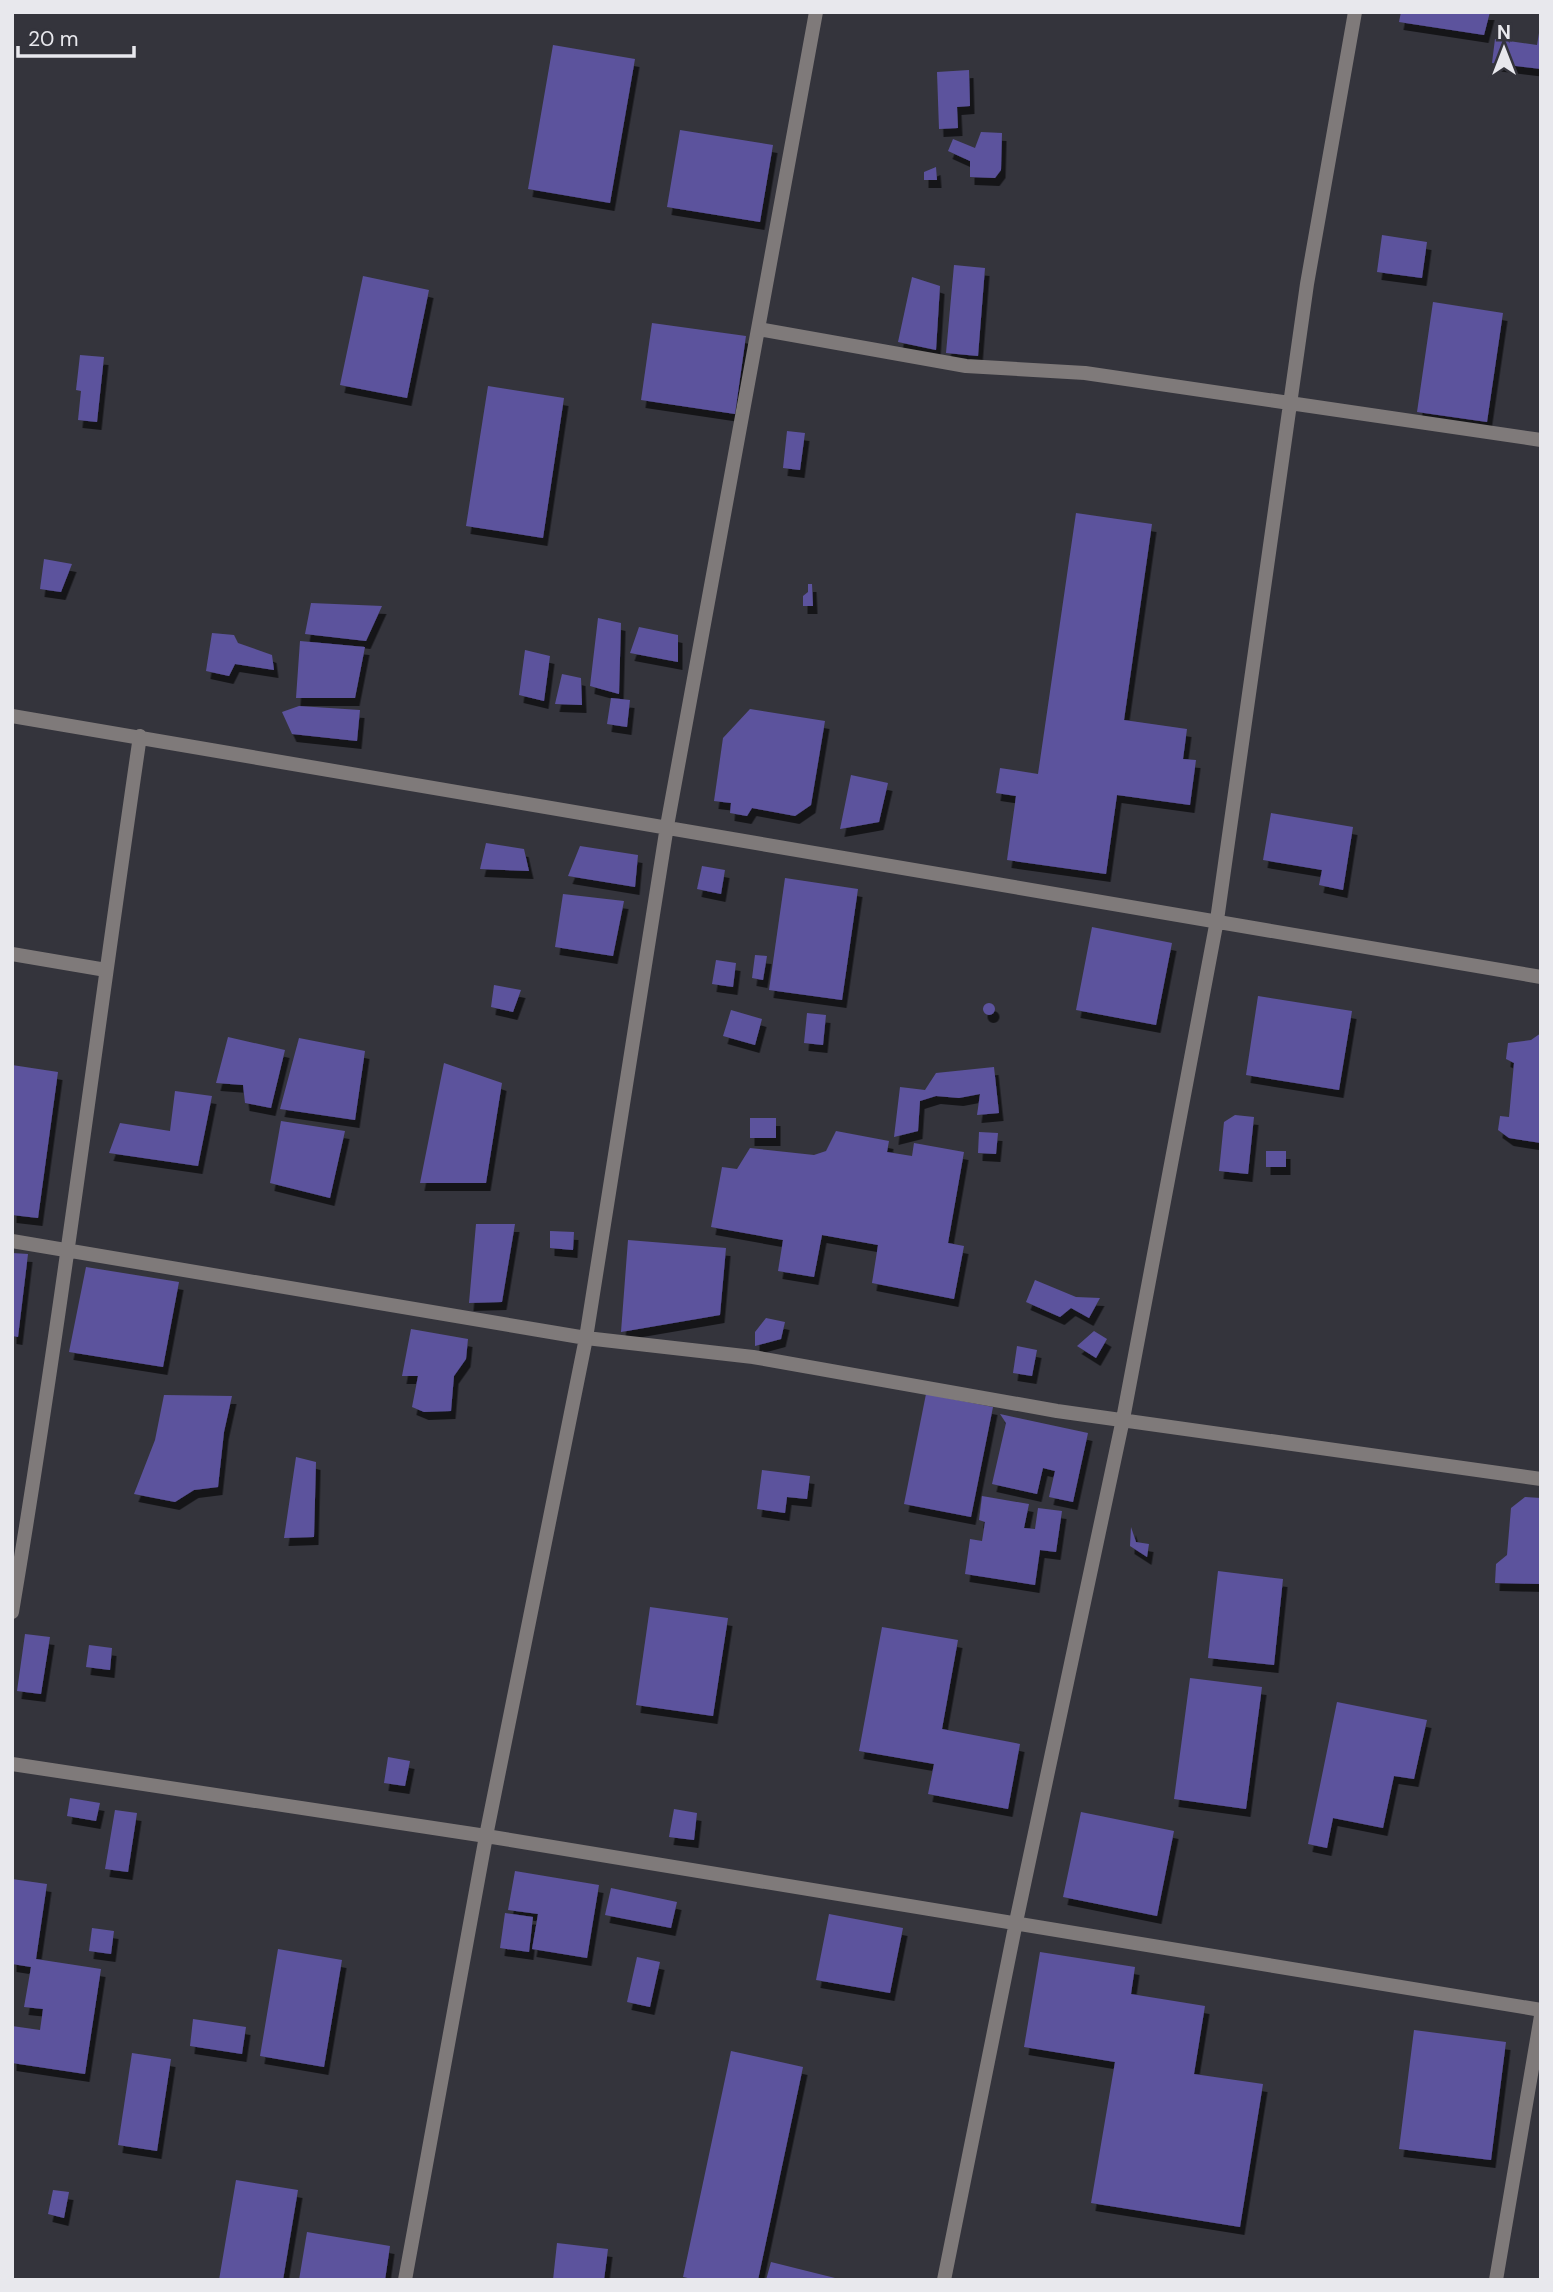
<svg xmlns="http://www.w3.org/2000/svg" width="1553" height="2292" font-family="'DM Sans',sans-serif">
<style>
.building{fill:#5c539d;filter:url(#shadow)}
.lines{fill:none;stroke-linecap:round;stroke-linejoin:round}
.street{stroke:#7f7a7a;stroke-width:14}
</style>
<defs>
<filter id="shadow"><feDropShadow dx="4.5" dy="8" stdDeviation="0" flood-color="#0009"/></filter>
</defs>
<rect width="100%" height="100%" fill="#34343c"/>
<path class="building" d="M1401,12H1490L1484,35L1399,22Z
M1539,33L1541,69L1492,63L1495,39L1537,45Z
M553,45L635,59L610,203L528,189Z
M969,70L970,106L957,107L958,128L939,129L937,72Z
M680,130L773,145L760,222L667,207Z
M981,132L1002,133L1001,170L995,178L970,177V161L948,151L953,139L975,148Z
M936,167L937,180H924V172Z
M1382,235L1427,242L1422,278L1377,272Z
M954,265L985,268L978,356L946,353Z
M363,276L429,290L407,398L340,385Z
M912,277L940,286L936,350L898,342Z
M1433,302L1503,313L1487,422L1417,412Z
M652,323L746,336L735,414L641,400Z
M80,355L104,357L97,422L78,420L81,391L76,390Z
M488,386L564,398L543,538L466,526Z
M787,431L805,433L800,470L783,468Z
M1076,513L1152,524L1124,720L1187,729L1183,759L1196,760L1190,805L1117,795L1106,874L1007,860L1016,796L996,793L1000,768L1038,774Z
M44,559L72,564L61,592L40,589Z
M808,584H812L813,606H803V596L808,592Z
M311,603L382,606L366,641L305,634Z
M598,618L621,623L619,694L590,686Z
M639,627L678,635V662L630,653Z
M212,633L234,635L238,643L272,655L274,670L235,664L229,676L206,671Z
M300,641L365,647L355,698H296Z
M525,650L550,656L544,701L519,695Z
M562,674L581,678L582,705L555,704Z
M611,698L630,700L627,727L607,724Z
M299,706L360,710L357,741L292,734L282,712Z
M750,709L825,721L811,805L795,816L752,808L747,816L730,813L731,803L714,801L723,738Z
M851,775L888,783L879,822L840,829Z
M1271,813L1353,827L1343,890L1319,885L1322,870L1263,860Z
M486,843L524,849L529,871L480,869Z
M580,846L638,855L635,887L568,876Z
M702,866L725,870L721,894L697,889Z
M785,878L858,889L842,1000L769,990Z
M563,894L624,901L613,956L555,947Z
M1092,927L1172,943L1156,1025L1076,1010Z
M755,955L767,956L763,980L752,978Z
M716,960L736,963L733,987L712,984Z
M494,985L521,990L513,1012L491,1007Z
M1258,996L1352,1011L1339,1090L1246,1075Z
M983 1009a6 6 0 1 1 12 0a6 6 0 1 1-12 0Z
M731,1010L762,1019L755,1045L723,1036Z
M807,1013L826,1015L823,1045L804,1043Z
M1541,1033V1143L1509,1138L1498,1130L1500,1116L1509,1117L1514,1063L1506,1059L1508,1043L1531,1040Z
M228,1037L285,1050L271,1108L245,1103L243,1085L216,1083Z
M299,1038L365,1051L355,1120L280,1109Z
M444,1063L502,1083L486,1183H420Z
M12,1065L58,1072L38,1218L12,1215Z
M994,1067L999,1113L977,1115L980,1094L959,1098L936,1096L920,1101L918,1131L894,1137L900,1087L925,1090L936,1073Z
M175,1091L212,1096L198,1166L109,1153L120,1123L170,1131Z
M1235,1115L1254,1117L1248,1174L1219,1171L1224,1122Z
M750,1118H776V1138H750Z
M281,1121L345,1131L330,1198L270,1183Z
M836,1131L889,1141L887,1152L912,1156L914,1143L964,1152L948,1243L964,1246L954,1299L872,1283L878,1245L822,1235L814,1277L778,1271L783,1240L711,1227L722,1167L737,1169L750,1148L814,1155L826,1151Z
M979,1132L998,1133L996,1154L978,1153Z
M1266,1151H1286V1167H1266Z
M476,1224H515L502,1302L469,1303Z
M550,1231L574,1232L573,1250L550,1248Z
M628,1240L726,1248L720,1315L621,1332Z
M12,1253L28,1254L18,1337L12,1336Z
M86,1267L179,1282L163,1367L69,1352Z
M1035,1280L1076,1297L1100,1298L1089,1318L1071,1308L1060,1317L1026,1302Z
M766,1318L785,1322L781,1339L755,1346V1332Z
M411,1329L468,1339L466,1359L454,1376L451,1411L424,1412L412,1407L418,1376H402Z
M1094,1331L1107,1339L1096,1358L1077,1346Z
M1017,1346L1037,1350L1032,1376L1013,1373Z
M926,1394L993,1407L971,1517L904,1504Z
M164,1395L232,1396L224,1432L218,1487L194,1490L175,1502L134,1494L155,1440Z
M1000,1414L1088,1433L1073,1502L1049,1497L1055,1471L1043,1468L1037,1494L992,1484L1006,1423Z
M296,1457L316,1462L314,1537L284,1538Z
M762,1470L810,1476L807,1499L787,1497L785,1513L757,1509Z
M982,1496L1029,1504L1024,1528L1035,1529L1038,1508L1062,1511L1056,1552L1040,1550L1035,1585L965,1574L970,1539L982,1541L985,1522L979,1520Z
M1525,1497L1541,1498V1584L1495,1583L1496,1564L1507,1555L1511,1508Z
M1131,1527L1136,1542L1149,1544L1147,1557L1130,1546Z
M1218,1571L1283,1579L1274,1665L1208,1658Z
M650,1607L728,1618L713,1716L636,1705Z
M882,1627L958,1640L942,1729L1020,1744L1008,1809L928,1794L934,1764L859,1751Z
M25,1634L50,1637L41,1694L17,1691Z
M89,1645L112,1648L110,1670L86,1667Z
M1190,1678L1262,1687L1246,1809L1174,1799Z
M1337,1702L1427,1720L1414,1779L1394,1776L1383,1828L1333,1818L1327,1848L1308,1844Z
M388,1757L410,1761L405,1786L384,1783Z
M70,1798L100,1803L96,1821L67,1816Z
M674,1809L697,1813L694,1840L669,1837Z
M115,1810L137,1813L128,1872L105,1869Z
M1081,1812L1174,1831L1157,1916L1063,1897Z
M515,1871L599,1885L587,1958L532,1949L538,1914L508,1910Z
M12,1879L47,1884L36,1959L101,1969L85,2074L12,2063V2026L40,2030L43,2009L24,2007L31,1967L12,1964Z
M611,1888L677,1902L671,1928L605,1915Z
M505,1913L533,1917L529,1952L500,1948Z
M829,1914L903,1928L890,1993L816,1980Z
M92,1928L114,1931L111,1954L89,1951Z
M278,1949L342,1960L324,2067L260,2056Z
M1040,1952L1135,1967L1131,1994L1205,2006L1194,2074L1263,2084L1240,2227L1091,2203L1115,2062L1024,2047Z
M637,1957L660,1962L650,2007L627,2002Z
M193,2019L246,2027L242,2054L190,2046Z
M1414,2030L1506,2042L1491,2160L1399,2149Z
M731,2051L803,2067L758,2280H697L683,2277Z
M132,2053L171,2059L157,2151L118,2145Z
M236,2180L298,2190L283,2280H219Z
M53,2190L69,2192L64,2218L48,2214Z
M307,2232L390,2246L385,2280H299Z
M557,2243L608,2249L604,2280H553Z
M771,2262L839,2279V2280H766Z"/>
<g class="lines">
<path class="street" d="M759,329L966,366L1085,373L1541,440
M12,716L1541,977
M12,954L106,970
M12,1241L586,1338L753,1357L1057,1411L1541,1479
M12,1612C61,1321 97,1028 140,736
M12,1764L486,1836L1541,2010
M405,2280L486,1836L586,1338L667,826L816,12
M944,2280L1016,1922L1123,1419L1217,920L1307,284L1355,12
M1496,2280L1541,2016"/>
</g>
<rect width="1553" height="2292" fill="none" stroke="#e8e8ed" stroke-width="28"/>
<g transform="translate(1504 49)" stroke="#34343c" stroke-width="5" paint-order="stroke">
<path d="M0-5L12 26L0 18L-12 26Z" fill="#e8e8ed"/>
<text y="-10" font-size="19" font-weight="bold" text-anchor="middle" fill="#e8e8ed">N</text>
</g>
<path d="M18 46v10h116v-10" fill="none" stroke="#e8e8ed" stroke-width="3.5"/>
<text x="28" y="46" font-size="21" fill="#e8e8ed" stroke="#34343c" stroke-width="5" paint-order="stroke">20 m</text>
</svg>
